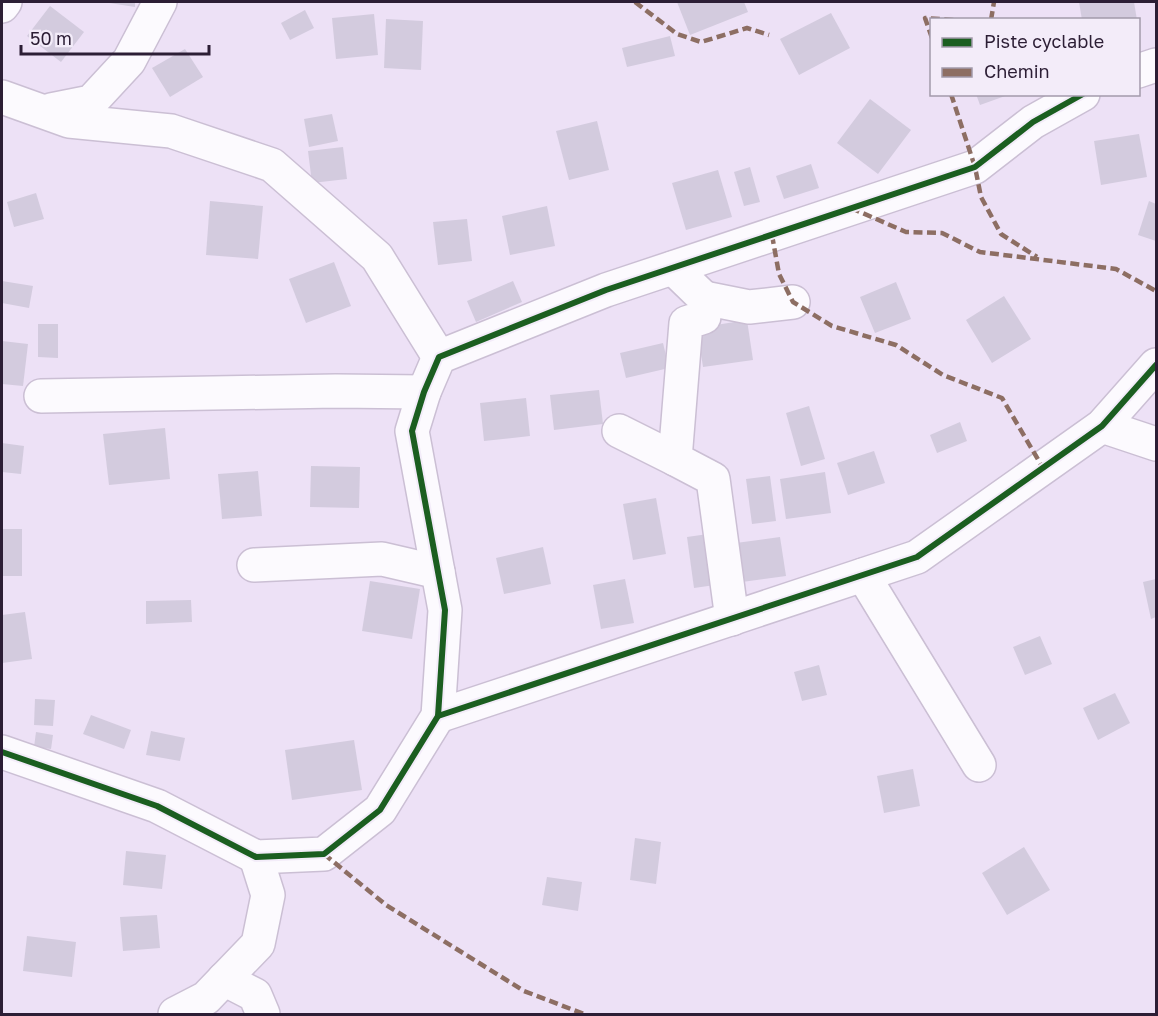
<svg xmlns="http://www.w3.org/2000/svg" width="1158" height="1016" font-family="'Golos Text',sans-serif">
<rect width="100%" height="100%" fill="#ede1f6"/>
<g fill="#d3cbde">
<path d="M 103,2 L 135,2 L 135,7 Z"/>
<path d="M 677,2 L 744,2 L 748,12 L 690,35 Z"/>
<path d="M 1079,2 L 1134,2 L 1137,20 L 1082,20 Z"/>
<path d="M 50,6 L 84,32 L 61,62 L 27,36 Z"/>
<path d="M 305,10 L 314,28 L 290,40 L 281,23 Z"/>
<path d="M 831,13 L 850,48 L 799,75 L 780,39 Z"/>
<path d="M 374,14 L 378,55 L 336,59 L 332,18 Z"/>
<path d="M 386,19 L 423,21 L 421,70 L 384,68 Z"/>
<path d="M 670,36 L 675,56 L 627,67 L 622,48 Z"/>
<path d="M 185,49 L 203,77 L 170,97 L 152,68 Z"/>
<path d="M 976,94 L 1008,94 L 1008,95 L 980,105 Z"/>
<path d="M 870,99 L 911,130 L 878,174 L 837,143 Z"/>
<path d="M 332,114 L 338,141 L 309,147 L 304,119 Z"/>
<path d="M 597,121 L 609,170 L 569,180 L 556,131 Z"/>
<path d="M 1139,134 L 1147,177 L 1101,185 L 1094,141 Z"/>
<path d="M 343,147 L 347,179 L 312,183 L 308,151 Z"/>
<path d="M 811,164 L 819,188 L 784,199 L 776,176 Z"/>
<path d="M 750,167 L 760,202 L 744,206 L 734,172 Z"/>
<path d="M 718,170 L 732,217 L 686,230 L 672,183 Z"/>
<path d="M 36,193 L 44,219 L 14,227 L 7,202 Z"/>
<path d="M 210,201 L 263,206 L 258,259 L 206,255 Z"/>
<path d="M 1149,201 L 1156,204 L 1156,241 L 1138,235 Z"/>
<path d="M 547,206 L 555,246 L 510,255 L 502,216 Z"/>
<path d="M 467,219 L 472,261 L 438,265 L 433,222 Z"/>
<path d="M 334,262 L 351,306 L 306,323 L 289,279 Z"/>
<path d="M 2,281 L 33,286 L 29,308 L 2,303 Z"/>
<path d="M 513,281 L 522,302 L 476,322 L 467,301 Z"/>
<path d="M 896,282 L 911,319 L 875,333 L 860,297 Z"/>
<path d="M 1004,296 L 1031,339 L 992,363 L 966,320 Z"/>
<path d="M 747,320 L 753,360 L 703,367 L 697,328 Z"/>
<path d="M 38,324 L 58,324 L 58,358 L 38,357 Z"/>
<path d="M 2,341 L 28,344 L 23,386 L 2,384 Z"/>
<path d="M 663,343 L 669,368 L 626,378 L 620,353 Z"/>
<path d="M 599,390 L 603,424 L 554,430 L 550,395 Z"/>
<path d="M 526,398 L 530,436 L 484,441 L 480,403 Z"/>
<path d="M 809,406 L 825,459 L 801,466 L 786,413 Z"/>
<path d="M 960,422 L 967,441 L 937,453 L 930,435 Z"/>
<path d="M 165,428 L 170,479 L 109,485 L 103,434 Z"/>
<path d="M 2,443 L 24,446 L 21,474 L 2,472 Z"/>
<path d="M 874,451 L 885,483 L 848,495 L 837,463 Z"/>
<path d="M 311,466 L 360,467 L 359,508 L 310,507 Z"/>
<path d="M 258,471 L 262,516 L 222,519 L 218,474 Z"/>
<path d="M 825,472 L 831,513 L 786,519 L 780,479 Z"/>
<path d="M 770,476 L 776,521 L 752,524 L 746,479 Z"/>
<path d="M 656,498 L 666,554 L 633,560 L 623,504 Z"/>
<rect x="2" y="529" width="20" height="47"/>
<path d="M 708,534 L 715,585 L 694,588 L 687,537 Z"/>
<path d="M 780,537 L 786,576 L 742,582 L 736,543 Z"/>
<path d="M 543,547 L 551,584 L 504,594 L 496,558 Z"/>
<path d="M 625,579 L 634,623 L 601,629 L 593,585 Z"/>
<path d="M 1156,579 L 1156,617 L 1151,619 L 1143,582 Z"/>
<path d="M 370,581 L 420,589 L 412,639 L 362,631 Z"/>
<path d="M 191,600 L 192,622 L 146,624 L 146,601 Z"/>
<path d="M 25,612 L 32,659 L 2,663 L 2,615 Z"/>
<path d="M 1040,636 L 1052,664 L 1025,675 L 1013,647 Z"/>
<path d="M 819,665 L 827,695 L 802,701 L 794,672 Z"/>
<path d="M 1115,693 L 1130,723 L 1098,740 L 1083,708 Z"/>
<path d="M 35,699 L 55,700 L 53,726 L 34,725 Z"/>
<path d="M 91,715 L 131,730 L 124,749 L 83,734 Z"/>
<path d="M 151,731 L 185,738 L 180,761 L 146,755 Z"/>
<path d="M 36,732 L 53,735 L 51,749 L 34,747 Z"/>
<path d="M 354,740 L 362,790 L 292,800 L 285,750 Z"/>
<path d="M 913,769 L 920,806 L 884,813 L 877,776 Z"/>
<path d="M 635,838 L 661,842 L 656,884 L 630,880 Z"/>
<path d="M 1024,847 L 1050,890 L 1007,915 L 982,873 Z"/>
<path d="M 126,851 L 166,855 L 162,889 L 123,885 Z"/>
<path d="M 547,877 L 582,882 L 578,911 L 542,905 Z"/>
<path d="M 157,915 L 160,948 L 123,951 L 120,917 Z"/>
<path d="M 27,936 L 76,942 L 72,977 L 23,971 Z"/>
</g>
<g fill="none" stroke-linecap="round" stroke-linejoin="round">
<g stroke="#cbbfd4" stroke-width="36">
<g id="minor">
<path d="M 2,6 L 5,2"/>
<path d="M 1138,71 L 1156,65"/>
<path d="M 2,97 L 69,121 L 171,131 L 272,165 L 377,257 L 439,357"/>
<path d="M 51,110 L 91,102 L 129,61 L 160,2"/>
<path d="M 673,268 L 704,298 L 704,317 L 686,323 L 675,459 L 713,479 L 732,619"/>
<path d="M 704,298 L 749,307 L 793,302"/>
<path d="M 41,396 L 336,391 L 424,392"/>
<path d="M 1102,426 L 1156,444"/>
<path d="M 619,431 L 675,459"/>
<path d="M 254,565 L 382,559 L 438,572"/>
<path d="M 863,575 L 979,765"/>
<path d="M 438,716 L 917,557 L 1102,426 L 1156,365"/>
<path d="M 2,752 L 157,806 L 256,857 L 324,854 L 380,810 L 438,716 L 445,610 L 412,431 L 424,392 L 439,357 L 606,290 L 975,167 L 1033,122 L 1083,94"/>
<path d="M 224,979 L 255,995 L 263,1014"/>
<path d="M 175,1014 L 206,998 L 258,944 L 268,895 L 256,857"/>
</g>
</g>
<use href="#minor" stroke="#fcfafe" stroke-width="33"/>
<g stroke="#8d6e63" stroke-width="4.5" stroke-dasharray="9 4.5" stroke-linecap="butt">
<path d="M 635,2 L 677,34 L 701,42 L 747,28 L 769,35"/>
<path d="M 991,20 L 994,2"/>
<path d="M 932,38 L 925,18 L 954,20"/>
<path d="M 951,94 L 975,167 L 981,197 L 1001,234 L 1037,257"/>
<path d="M 851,208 L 906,232 L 942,233 L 980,252 L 1116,269 L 1156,291"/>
<path d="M 772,235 L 779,274 L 793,302 L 832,326 L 896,345 L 943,375 L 1002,398 L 1043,468"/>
<path d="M 324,854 L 386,905 L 524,991 L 584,1014"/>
</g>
<g stroke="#f3ecf9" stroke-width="10">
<g id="cycleway">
<path d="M 438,716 L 917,557 L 1102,426 L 1156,365"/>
<path d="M 2,752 L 157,806 L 256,857 L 324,854 L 380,810 L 438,716 L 445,610 L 412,431 L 424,392 L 439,357 L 606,290 L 975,167 L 1033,122 L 1083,94"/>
</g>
</g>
<use href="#cycleway" stroke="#1b5e20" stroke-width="6"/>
</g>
<rect width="1158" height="1016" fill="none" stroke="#2c1e35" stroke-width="6"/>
<rect x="930" y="18" width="210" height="78" fill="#f3ecf9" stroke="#a39aab" stroke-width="1.5"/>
<rect x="942" y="38" width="30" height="9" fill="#1b5e20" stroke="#a39aab" stroke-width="1.5"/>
<text x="984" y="48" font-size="18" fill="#2c1e35">Piste cyclable</text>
<rect x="942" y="68" width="30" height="9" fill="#8d6e63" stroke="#a39aab" stroke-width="1.5"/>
<text x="984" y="78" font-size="18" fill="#2c1e35">Chemin</text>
<path d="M21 45v9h188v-9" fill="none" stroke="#2c1e35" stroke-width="3"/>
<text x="30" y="45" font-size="18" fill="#2c1e35" stroke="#f3ecf9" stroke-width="4.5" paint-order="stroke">50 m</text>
</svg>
